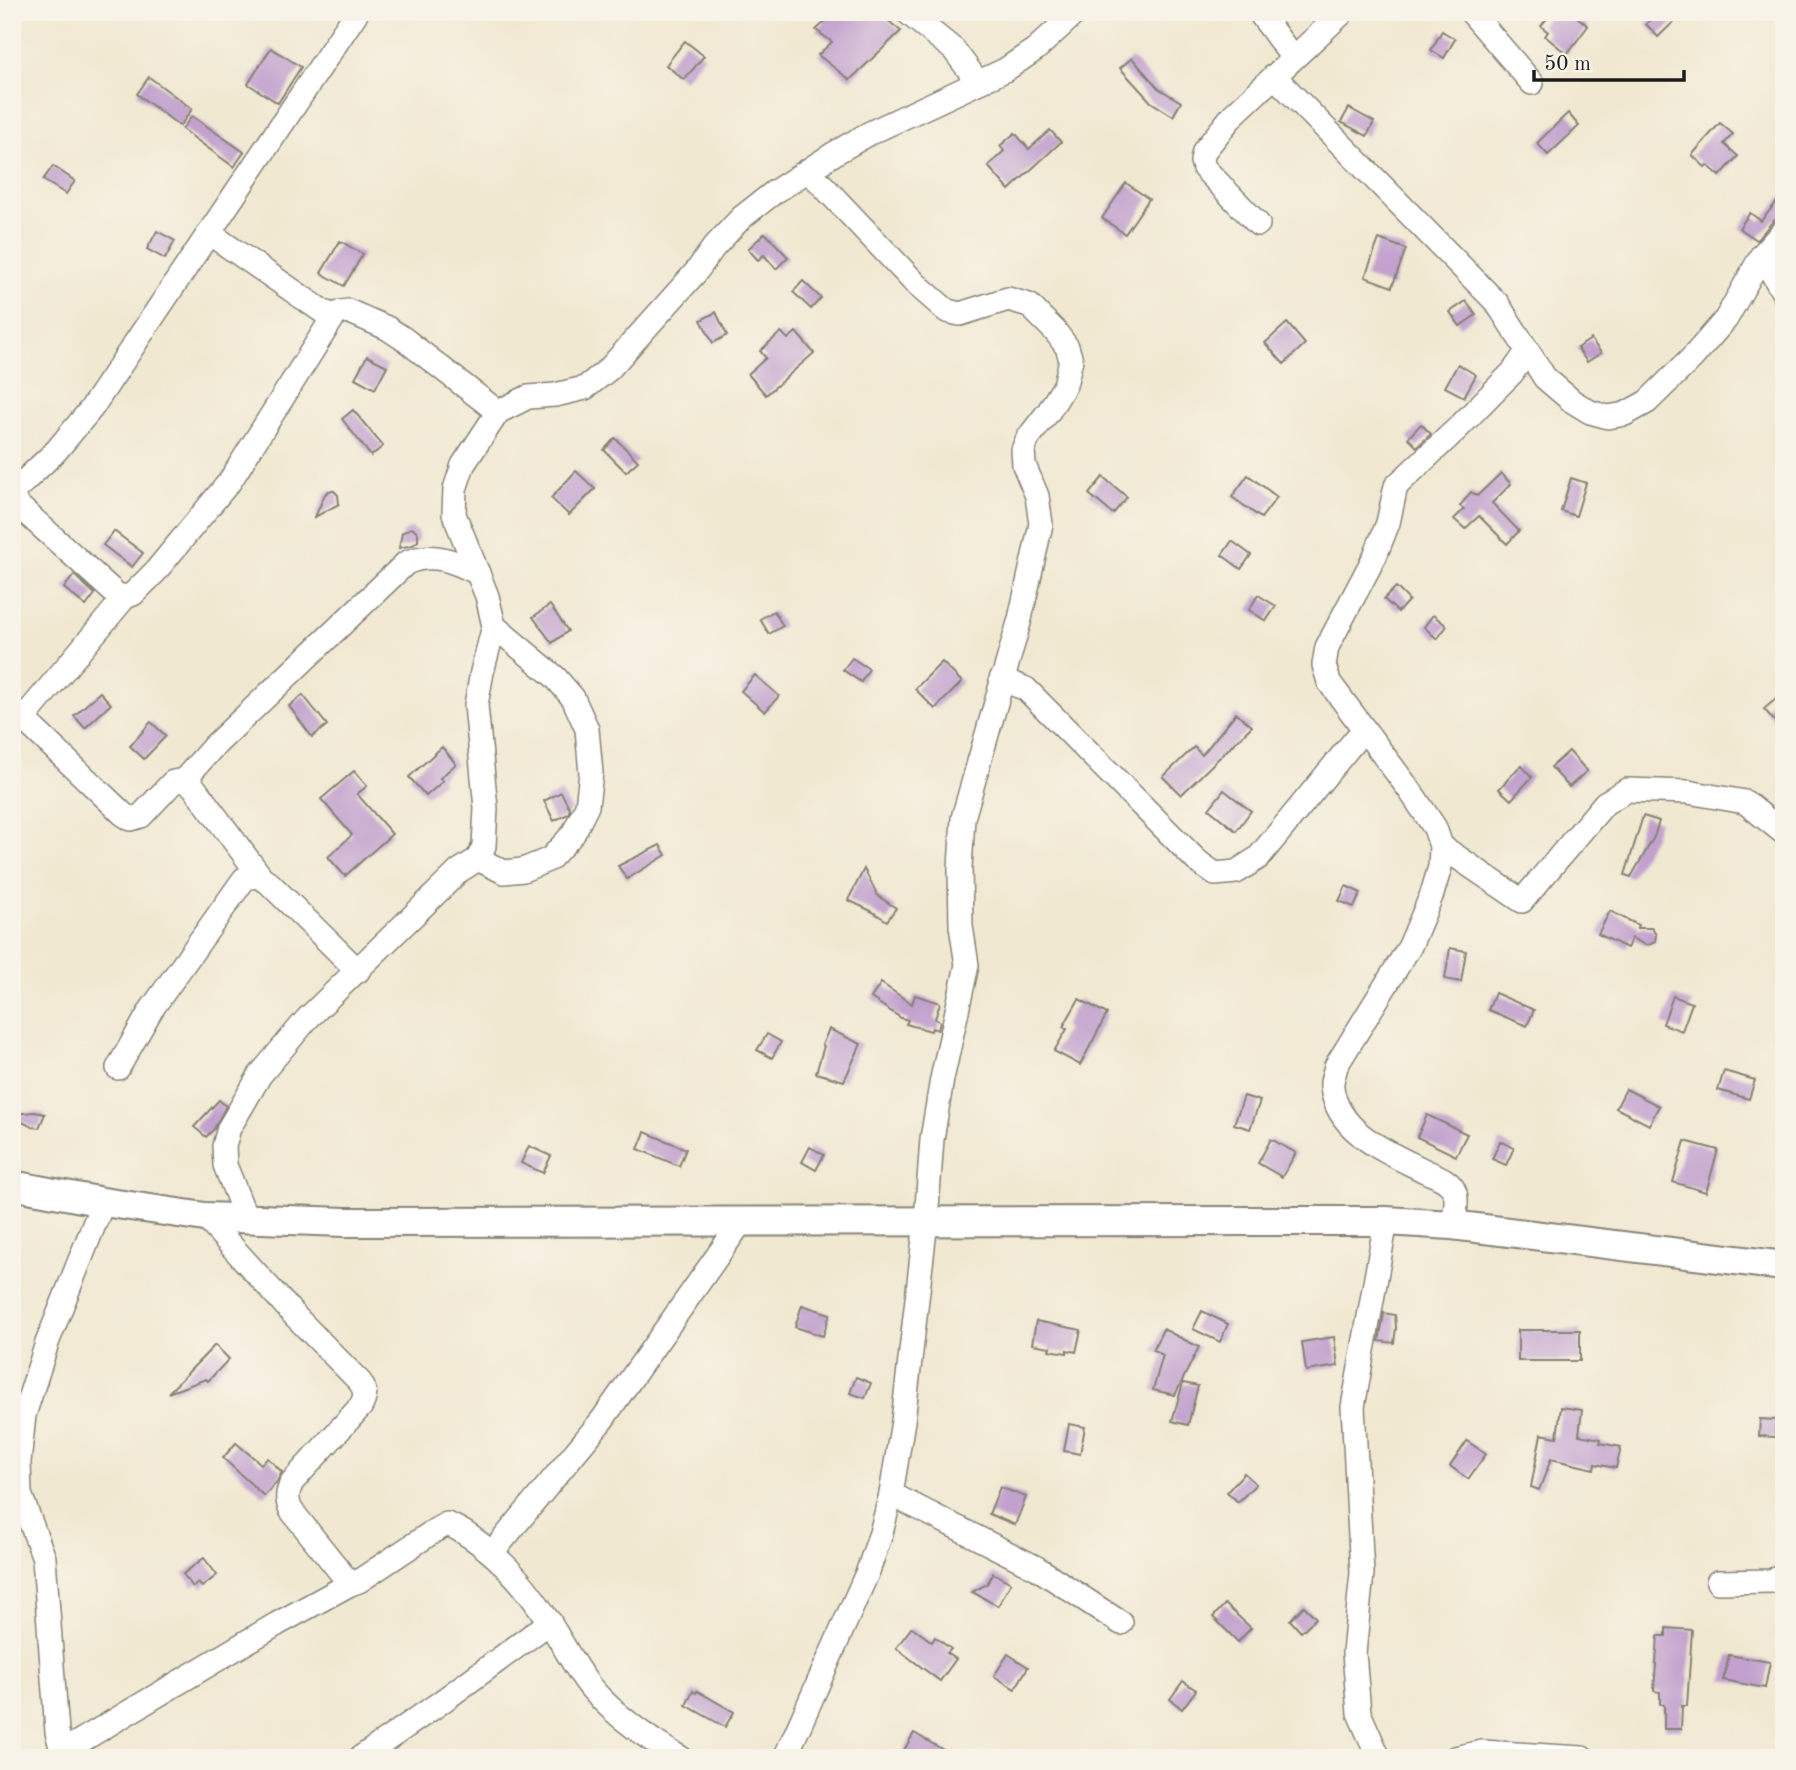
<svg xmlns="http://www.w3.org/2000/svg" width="1796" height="1770" font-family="'Old Standard TT',serif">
<rect width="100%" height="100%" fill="#f7f3e8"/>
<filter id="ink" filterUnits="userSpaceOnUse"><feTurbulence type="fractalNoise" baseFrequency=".0143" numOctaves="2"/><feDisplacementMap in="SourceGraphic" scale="14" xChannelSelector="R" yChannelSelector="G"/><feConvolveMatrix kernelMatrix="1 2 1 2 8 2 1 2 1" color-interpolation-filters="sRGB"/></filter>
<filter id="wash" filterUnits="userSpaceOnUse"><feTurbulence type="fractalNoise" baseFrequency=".00686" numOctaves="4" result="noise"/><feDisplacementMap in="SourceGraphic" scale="28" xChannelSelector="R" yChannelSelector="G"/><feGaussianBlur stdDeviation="1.57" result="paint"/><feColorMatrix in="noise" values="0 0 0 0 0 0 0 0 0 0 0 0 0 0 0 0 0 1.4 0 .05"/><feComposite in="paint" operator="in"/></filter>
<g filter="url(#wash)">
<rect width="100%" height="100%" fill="#f1e8d1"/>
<g id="blocks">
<g fill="#c2a1ce">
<path d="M 816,12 L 877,12 L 901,31 L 850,80 L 818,55 L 832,42 L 816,30 L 826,21 Z"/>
<path d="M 1552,12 L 1571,12 L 1588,26 L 1567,54 L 1545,36 L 1548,32 L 1541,26 Z"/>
<path d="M 1658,12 L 1684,12 L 1658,37 L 1646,24 Z"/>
<path d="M 1442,31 L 1455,39 L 1444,58 L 1431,50 Z"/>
<path d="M 685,41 L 704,56 L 684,80 L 666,65 Z"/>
<path d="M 271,48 L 301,67 L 278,103 L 248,84 Z"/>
<path d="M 1132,58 L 1158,88 L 1181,102 L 1173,116 L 1151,102 L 1120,68 Z"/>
<path d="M 149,77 L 192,109 L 180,126 L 137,94 Z"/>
<path d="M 1349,108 L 1374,122 L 1367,136 L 1341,122 Z"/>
<path d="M 1568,113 L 1579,126 L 1548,155 L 1537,143 Z"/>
<path d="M 192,116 L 244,152 L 234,167 L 182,129 Z"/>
<path d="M 1720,123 L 1733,134 L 1724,144 L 1738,156 L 1720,176 L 1707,165 L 1705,167 L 1692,155 Z"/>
<path d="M 1050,130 L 1061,142 L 1009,190 L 988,166 L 1004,151 L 1000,146 L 1015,133 L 1029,149 Z"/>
<path d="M 53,166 L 75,181 L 66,194 L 43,180 Z"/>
<path d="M 1126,183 L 1149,199 L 1125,234 L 1102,218 Z"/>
<path d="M 1781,197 L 1784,199 L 1784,215 L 1773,221 L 1757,240 L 1739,228 L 1750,213 L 1761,221 Z"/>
<path d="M 157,231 L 175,241 L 165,259 L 147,249 Z"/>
<path d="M 765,233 L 788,257 L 776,269 L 764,255 L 758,260 L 748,249 Z"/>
<path d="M 1379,239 L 1406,249 L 1392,287 L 1365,277 Z"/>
<path d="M 340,241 L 363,254 L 344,286 L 321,273 Z"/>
<path d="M 803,281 L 821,298 L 811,309 L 793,292 Z"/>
<path d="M 1466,301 L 1476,315 L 1460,326 L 1450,312 Z"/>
<path d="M 716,312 L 727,335 L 713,343 L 701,320 Z"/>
<path d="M 1287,323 L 1305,344 L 1284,364 L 1265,343 Z"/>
<path d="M 781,332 L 788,339 L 796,332 L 814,353 L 766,395 L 748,374 L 766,358 L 760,351 Z"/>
<path d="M 1591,339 L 1601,353 L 1587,362 L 1577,348 Z"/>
<path d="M 367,356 L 387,366 L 375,389 L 355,378 Z"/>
<path d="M 1458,364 L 1476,375 L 1464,397 L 1445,387 Z"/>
<path d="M 353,410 L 383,446 L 371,456 L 342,419 Z"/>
<path d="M 1421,424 L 1431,434 L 1417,447 L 1408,438 Z"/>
<path d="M 615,438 L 638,461 L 626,472 L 604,450 Z"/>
<path d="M 576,471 L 595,489 L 569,515 L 551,498 Z"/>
<path d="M 1501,473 L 1511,484 L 1492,503 L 1519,531 L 1507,544 L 1479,516 L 1465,529 L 1454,519 L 1464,509 L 1460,506 L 1471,492 L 1477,496 Z"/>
<path d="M 1248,475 L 1277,497 L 1261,518 L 1232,497 Z"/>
<path d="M 1103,477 L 1127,497 L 1113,514 L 1089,494 Z"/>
<path d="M 1571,478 L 1586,483 L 1576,516 L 1561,511 Z"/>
<path d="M 329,491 L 334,491 L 338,495 L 339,504 L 315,517 L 325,494 Z"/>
<path d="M 411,528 L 417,531 L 418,534 L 418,541 L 413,545 L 399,548 L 402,533 Z"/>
<path d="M 114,531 L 143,553 L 132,567 L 103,545 Z"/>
<path d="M 1232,541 L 1251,555 L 1241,569 L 1222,555 Z"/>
<path d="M 74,575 L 95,594 L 86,606 L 64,588 Z"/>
<path d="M 1396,587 L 1409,600 L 1398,612 L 1384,599 Z"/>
<path d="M 1258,595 L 1276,606 L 1266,621 L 1249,610 Z"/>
<path d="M 550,605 L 568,631 L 552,643 L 533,617 Z"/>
<path d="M 774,611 L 783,626 L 769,634 L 760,619 Z"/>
<path d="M 1433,615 L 1447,626 L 1437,639 L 1424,627 Z"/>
<path d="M 852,658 L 869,669 L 861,682 L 843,670 Z"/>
<path d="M 942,662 L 962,682 L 935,709 L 915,689 Z"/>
<path d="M 755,675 L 779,696 L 765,712 L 741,691 Z"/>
<path d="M 100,692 L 111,704 L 85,728 L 74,716 Z"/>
<path d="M 1784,692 L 1784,732 L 1764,709 Z"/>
<path d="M 303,695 L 327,725 L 312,737 L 289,706 Z"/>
<path d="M 1236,713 L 1252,726 L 1181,795 L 1163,777 L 1194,747 L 1202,755 Z"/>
<path d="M 151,722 L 166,736 L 144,759 L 130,746 Z"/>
<path d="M 442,747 L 456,764 L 440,778 L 443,781 L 426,796 L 409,777 Z"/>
<path d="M 1569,751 L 1587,771 L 1569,787 L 1551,767 Z"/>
<path d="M 1521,765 L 1532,777 L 1511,800 L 1499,789 Z"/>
<path d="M 354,771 L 367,786 L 357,794 L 392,834 L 345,876 L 328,857 L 352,835 L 321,799 Z"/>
<path d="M 1224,790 L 1251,811 L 1236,831 L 1209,809 Z"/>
<path d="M 561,792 L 570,809 L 568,814 L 554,821 L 544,801 Z"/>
<path d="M 1643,816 L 1659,821 L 1654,837 L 1631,877 L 1625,875 Z"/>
<path d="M 660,845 L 666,855 L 627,879 L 618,866 Z"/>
<path d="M 864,869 L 878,896 L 896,908 L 887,921 L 871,911 L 848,900 Z"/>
<path d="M 1346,886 L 1361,893 L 1354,907 L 1339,901 Z"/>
<path d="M 1610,911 L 1638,925 L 1637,928 L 1652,928 L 1656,935 L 1655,941 L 1651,944 L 1645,945 L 1632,938 L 1627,948 L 1598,934 Z"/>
<path d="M 1450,948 L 1466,951 L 1461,982 L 1445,979 Z"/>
<path d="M 881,983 L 912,1004 L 915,995 L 940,1003 L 935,1019 L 940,1022 L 938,1030 L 932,1028 L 931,1031 L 906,1024 L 908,1020 L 901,1018 L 871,998 Z"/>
<path d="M 1495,993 L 1534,1010 L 1527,1026 L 1488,1010 Z"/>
<path d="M 1673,996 L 1692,1003 L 1682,1031 L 1663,1024 Z"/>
<path d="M 1079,999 L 1107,1014 L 1080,1065 L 1054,1051 L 1067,1029 L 1063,1027 Z"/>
<path d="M 829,1029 L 861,1044 L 844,1081 L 816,1073 L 824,1046 L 822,1045 Z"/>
<path d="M 767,1034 L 781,1042 L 772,1058 L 757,1050 Z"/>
<path d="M 1724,1071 L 1755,1080 L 1749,1099 L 1718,1090 Z"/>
<path d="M 1626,1089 L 1659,1106 L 1649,1125 L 1616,1108 Z"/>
<path d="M 1244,1096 L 1260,1101 L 1250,1129 L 1234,1124 Z"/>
<path d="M 219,1100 L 226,1106 L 214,1129 L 206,1137 L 194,1127 Z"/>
<path d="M 35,1112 L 45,1114 L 39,1128 L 32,1127 L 12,1117 L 12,1114 Z"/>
<path d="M 1427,1115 L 1467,1134 L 1456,1156 L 1417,1137 Z"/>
<path d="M 645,1132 L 686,1149 L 679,1166 L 638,1149 Z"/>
<path d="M 1271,1139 L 1296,1153 L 1282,1177 L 1258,1163 Z"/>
<path d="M 1500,1141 L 1514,1148 L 1506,1165 L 1492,1159 Z"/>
<path d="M 1685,1141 L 1718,1150 L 1706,1192 L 1673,1182 Z"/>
<path d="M 529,1146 L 551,1156 L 543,1173 L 521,1163 Z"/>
<path d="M 810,1147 L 824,1155 L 816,1170 L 802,1162 Z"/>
<path d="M 802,1305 L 830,1314 L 823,1336 L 795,1327 Z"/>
<path d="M 1202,1311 L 1228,1324 L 1220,1342 L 1193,1329 Z"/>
<path d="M 1384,1313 L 1395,1315 L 1396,1328 L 1394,1343 L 1379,1341 Z"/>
<path d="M 1036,1321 L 1081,1330 L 1076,1352 L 1067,1350 L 1067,1353 L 1049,1350 L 1050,1347 L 1032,1344 Z"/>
<path d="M 1163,1329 L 1199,1347 L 1175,1395 L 1153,1390 L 1163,1355 L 1153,1350 Z"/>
<rect x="1518" y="1330" width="62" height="31"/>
<path d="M 1334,1337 L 1338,1366 L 1306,1371 L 1302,1342 Z"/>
<path d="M 215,1345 L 229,1359 L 208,1381 L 206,1379 L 168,1393 Z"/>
<path d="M 856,1377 L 871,1383 L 865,1398 L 850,1393 Z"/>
<path d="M 1183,1383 L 1198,1386 L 1188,1425 L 1172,1421 Z"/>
<path d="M 1561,1407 L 1582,1410 L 1579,1435 L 1601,1439 L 1600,1443 L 1621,1447 L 1616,1468 L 1595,1464 L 1594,1469 L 1551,1459 L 1539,1490 L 1531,1487 L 1541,1434 L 1557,1437 Z"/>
<path d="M 1760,1419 L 1776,1420 L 1775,1437 L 1759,1436 Z"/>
<path d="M 1069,1424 L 1085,1427 L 1080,1454 L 1064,1451 Z"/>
<path d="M 1467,1441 L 1486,1454 L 1468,1479 L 1450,1466 Z"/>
<path d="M 236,1443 L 261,1464 L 268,1458 L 282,1472 L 277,1482 L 264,1496 L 223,1458 Z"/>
<path d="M 1244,1473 L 1256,1484 L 1238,1502 L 1227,1492 Z"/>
<path d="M 1000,1487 L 1026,1497 L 1015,1525 L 989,1514 Z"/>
<path d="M 204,1558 L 217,1575 L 202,1587 L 198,1583 L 193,1587 L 183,1574 Z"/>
<path d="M 993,1573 L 1011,1583 L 998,1606 L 972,1592 L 987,1584 Z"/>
<path d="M 1225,1604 L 1251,1628 L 1238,1642 L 1213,1617 Z"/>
<path d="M 1304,1606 L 1316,1618 L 1301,1632 L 1290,1620 Z"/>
<path d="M 912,1627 L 932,1642 L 935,1637 L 951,1649 L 947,1653 L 956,1659 L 940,1681 L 896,1648 Z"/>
<path d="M 1666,1628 L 1692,1630 L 1687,1706 L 1682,1706 L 1681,1729 L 1664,1729 L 1664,1705 L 1660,1704 L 1660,1692 L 1654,1691 L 1658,1636 L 1666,1636 Z"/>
<path d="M 1008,1654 L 1028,1667 L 1015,1689 L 994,1676 Z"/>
<path d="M 1729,1655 L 1770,1662 L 1765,1688 L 1723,1680 Z"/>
<path d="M 1183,1681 L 1196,1690 L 1182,1709 L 1170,1699 Z"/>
<path d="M 693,1691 L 696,1693 L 697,1691 L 734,1712 L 725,1727 L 686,1705 Z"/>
<path d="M 914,1733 L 957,1758 L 916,1758 L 904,1750 Z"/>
</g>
</g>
</g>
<g filter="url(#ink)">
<use href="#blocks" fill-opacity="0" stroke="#868276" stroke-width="2"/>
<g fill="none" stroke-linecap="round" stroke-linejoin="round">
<g stroke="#868276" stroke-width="26">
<g id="minor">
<path d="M 907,12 L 954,50 L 978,82"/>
<path d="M 1259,12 L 1293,58"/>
<path d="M 1471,12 L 1532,83"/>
<path d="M 1274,76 L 1497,303 L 1545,378 L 1572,401 L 1590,412 L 1608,417 L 1625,414 L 1647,402 L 1692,358 L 1726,319 L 1762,255 L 1784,230"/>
<path d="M 1258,224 L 1204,168 L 1202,161 L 1204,151 L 1233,115 L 1343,12"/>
<path d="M 209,233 L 322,311 L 334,316"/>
<path d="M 1762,255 L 1784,294"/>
<path d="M 12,493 L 56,451 L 91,409 L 357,12"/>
<path d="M 12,500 L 117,595 L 125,597"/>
<path d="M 1001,679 L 1026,689 L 1197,861 L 1215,874 L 1236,872 L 1258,858 L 1364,729"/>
<path d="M 14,710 L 123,814 L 131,819 L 141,816 L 173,782 L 184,780 L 193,786 L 261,877"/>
<path d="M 12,728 L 23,719 L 125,597 L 133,594 L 155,572 L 230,481 L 334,316 L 341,312 L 348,311 L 387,328 L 404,339 L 498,412"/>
<path d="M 184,780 L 213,747 L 406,563 C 432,551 454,561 478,573"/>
<path d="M 1441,846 L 1522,901 L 1605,803 L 1627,790 L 1688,792 L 1745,802 L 1784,833"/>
<path d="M 478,859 L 504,872 L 523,870 L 550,859 L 573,834 L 587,806 L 591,773 L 587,729 L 573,698 L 555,677 L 494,626"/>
<path d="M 118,1068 L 151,1010 L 244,879 C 254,875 259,876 268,882 L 358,971"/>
<path d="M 205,1217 L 296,1317 L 360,1382 C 366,1391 366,1396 361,1406 L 292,1482 C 287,1493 286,1499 291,1510 L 350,1584"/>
<path d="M 246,1218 L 225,1165 L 224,1146 L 229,1128 L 260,1075 L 307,1019 L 459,871 L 478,859 L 484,846 L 486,808 L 476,705 L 482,672 L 494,626 L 487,596 L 454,514 L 455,489 L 463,465 L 498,412 L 528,397 L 555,395 L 585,388 L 609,369 L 696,272 L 714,247 L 741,218 L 773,193 L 835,153 L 870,133 L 1005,70 L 1036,49 L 1076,12"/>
<path d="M 1452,1225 C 1454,1216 1458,1202 1455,1193 C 1451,1180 1436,1176 1425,1171 C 1389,1153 1337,1133 1332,1087 C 1331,1080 1335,1073 1336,1066 L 1410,946 L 1432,894 L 1440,867 L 1441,846 L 1435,828 L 1411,792 L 1329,682 L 1324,665 L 1327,647 L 1375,556 L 1388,523 L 1396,486 L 1459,427 L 1496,389 L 1512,373 L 1527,352"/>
<path d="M 891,1494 L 1037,1568 L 1121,1623"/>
<path d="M 492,1553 L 602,1420 L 742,1221"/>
<path d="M 1718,1582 L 1772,1581 L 1784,1573"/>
<path d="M 62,1752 L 277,1624 L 350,1584 L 359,1581 L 434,1531 L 447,1524 C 461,1529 471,1537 483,1546 C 510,1567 531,1593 549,1622 C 564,1645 575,1669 592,1689 C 613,1714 652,1742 681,1758"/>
<path d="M 64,1758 L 57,1732 L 44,1558 L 20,1494 L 19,1462 L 24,1415 L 47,1343 L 103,1202"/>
<path d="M 360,1758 L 437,1705 L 550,1622"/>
<path d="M 785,1758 L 868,1571 L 881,1533 L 891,1494 L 903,1421 L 926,1221 L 932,1139 L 942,1079 L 967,965 L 961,926 L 960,868 L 963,818 L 1020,619 L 1041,524 L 1037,496 L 1024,465 L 1023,450 L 1028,438 L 1049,411 L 1065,385 L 1071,360 L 1067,347 L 1055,331 L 1029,305 L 1008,299 L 960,314 L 947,311 L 916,284 L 809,171"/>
<path d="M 1379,1758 L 1359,1713 L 1354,1653 L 1362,1573 L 1353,1407 L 1386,1221"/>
<path d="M 1455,1758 L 1482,1752 L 1582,1758"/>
</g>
</g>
<g stroke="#868276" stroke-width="32">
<path id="tertiary" d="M 12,1185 L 103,1202 L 205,1217 L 345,1222 L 1386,1221 L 1452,1225 L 1784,1266"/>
</g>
<use href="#minor" stroke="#fff" stroke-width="23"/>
<use href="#tertiary" stroke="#fff" stroke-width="28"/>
</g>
</g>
<rect width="1796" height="1770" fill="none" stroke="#f7f3e8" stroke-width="42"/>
<path d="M1534 70v10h150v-10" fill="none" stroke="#1c1c1c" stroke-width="3.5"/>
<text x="1544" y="70" font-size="21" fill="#1c1c1c" stroke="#f7f3e8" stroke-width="5" paint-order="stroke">50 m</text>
</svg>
